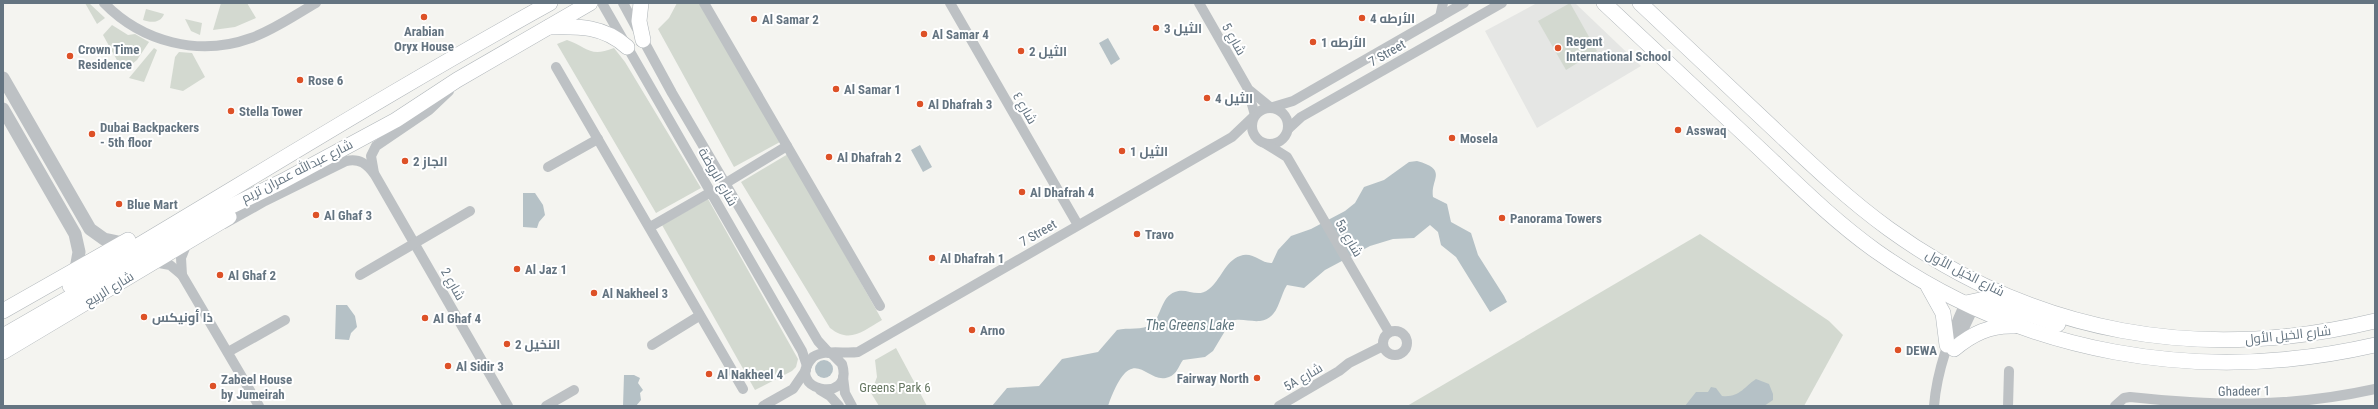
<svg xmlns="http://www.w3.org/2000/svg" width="2378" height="409" font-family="'Roboto Condensed',Cairo,sans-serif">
<rect width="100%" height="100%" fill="#f4f4f0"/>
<path fill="#e5e6e4" d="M 1537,3 L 1575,3 L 1641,66 L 1537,128 L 1485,31 Z"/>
<g fill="#d3d9d0">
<path d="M 85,3 L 89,3 L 105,18 L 97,24 Z"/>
<path d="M 221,3 L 247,3 L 256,18 L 235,27 L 213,30 Z"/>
<path d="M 677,3 L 701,3 L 780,142 L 734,167 L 658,29 L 669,18 Z"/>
<path d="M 1570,3 L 1597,51 L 1566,70 L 1538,21 Z"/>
<path d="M 146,9 L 164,14 C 161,23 151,23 143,20 Z"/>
<path d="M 185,19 L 202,23 L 200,35 L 191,31 Z"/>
<path d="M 112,25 L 128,35 L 135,34 L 149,42 L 137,60 L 123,71 L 103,35 Z"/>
<path d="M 567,40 C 588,47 589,58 614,48 L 625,62 L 701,188 L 656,213 L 557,44 Z"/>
<path d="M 154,48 L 157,50 L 144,82 L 129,78 Z"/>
<path d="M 179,52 L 192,53 L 205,77 L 183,91 L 170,88 L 175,57 Z"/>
<path d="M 788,154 L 882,320 C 863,331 850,344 830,328 L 741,182 Z"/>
<path d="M 708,199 L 798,359 L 796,367 L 792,371 L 755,390 L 662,225 Z"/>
<path d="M 1700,234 L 1829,321 L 1843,335 L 1804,406 L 1407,406 Z"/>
<path d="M 896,348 L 927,406 L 879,406 L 871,393 L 877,377 L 875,360 Z"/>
</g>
<g fill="#b5c1c6">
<path d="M 1108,38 L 1120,59 L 1111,65 L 1099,43 Z"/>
<path d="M 920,145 L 932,167 L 923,172 L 911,150 Z"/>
<path d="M 1417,161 C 1449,170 1430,179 1433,197 L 1447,204 L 1451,222 L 1471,233 L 1478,255 L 1504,296 L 1507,302 L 1490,312 L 1456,257 L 1441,245 L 1438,232 L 1430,225 L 1414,238 L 1393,239 L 1370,246 L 1325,270 L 1304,288 L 1287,285 C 1279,297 1279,319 1260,321 C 1250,322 1241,318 1231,321 L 1213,351 L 1205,357 L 1183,360 C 1178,367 1177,374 1169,377 C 1146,387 1133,336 1108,406 L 992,406 L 1007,388 L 1039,386 L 1062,359 L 1098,352 L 1117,330 C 1128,327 1142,331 1152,324 C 1162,315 1161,297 1175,292 C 1187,287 1197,299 1209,289 C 1221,280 1225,261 1240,256 C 1253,251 1261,264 1272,263 L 1278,250 L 1291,236 L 1311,229 L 1345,211 L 1355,203 L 1364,187 L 1384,180 L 1409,162 Z"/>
<path d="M 523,193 L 535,193 L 543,205 L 545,215 L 539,222 L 537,228 L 523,227 Z"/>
<path d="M 336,305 L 347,305 L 355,316 L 357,327 L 351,333 L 349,340 L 335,339 Z"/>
<circle cx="824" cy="369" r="9"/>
<path d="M 624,375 L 634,375 L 640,378 L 638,383 L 643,390 L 640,393 L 641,400 L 636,406 L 623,406 Z"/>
<path d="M 1756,379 L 1769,384 L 1773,394 L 1773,400 L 1764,406 L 1685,406 L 1696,392 L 1708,392 L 1711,387 L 1716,388 L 1722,396 C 1739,398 1744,387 1756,379 Z"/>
</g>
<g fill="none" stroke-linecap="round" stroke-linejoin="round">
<g stroke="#afb5b9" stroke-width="16">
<g id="secondary">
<path d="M 641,3 L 639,21 L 643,40"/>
<path d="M 1604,3 C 1657,52 1709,101 1761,150 C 1798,185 1834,221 1876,251 C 2023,355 2200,385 2375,345"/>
<path d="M 1640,3 C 1686,46 1731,89 1777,132 C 1813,166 1849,200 1889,229 C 2036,335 2201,363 2375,321"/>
<path d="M 549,27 C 579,26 604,26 627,47"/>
<path d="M 70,286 C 230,192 387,93 550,3"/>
<path d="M 1928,286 L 1943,313 L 1947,345"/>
<path d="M 1966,303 L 1980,300 L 1991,302 L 2058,324"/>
<path d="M 3,311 L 128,240"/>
<path d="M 3,336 L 211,216 L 283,181 L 396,120 L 457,80 L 590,3"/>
<path d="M 1954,349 C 1972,334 1990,325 2014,326"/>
<path d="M 3,352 L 229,217"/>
</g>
</g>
<g stroke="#bdc1c4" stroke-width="10">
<path d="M 104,3 C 142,42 199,57 251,38 C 274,30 295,15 316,3"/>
<path d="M 602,3 L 802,351 L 807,366"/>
<path d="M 623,3 L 672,93 L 818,341 L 829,353"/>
<path d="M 704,3 L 880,306"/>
<path d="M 950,3 L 1078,225"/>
<path d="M 1199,3 L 1247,87 L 1255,115"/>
<path d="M 1440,17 L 1443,3"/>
<path d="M 556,67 L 743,389"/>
<path d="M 1248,89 L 1270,107"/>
<path d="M 1273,107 L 1293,101 L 1464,3"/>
<circle cx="1270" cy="126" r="18"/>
<path d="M 1288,129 L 1301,117 L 1502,3"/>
<path d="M 1266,144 L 1287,157 L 1389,332"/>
<path d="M 548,167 L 598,139"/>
<path d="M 374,173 L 371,156 L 376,146 L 429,110 L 449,91"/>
<path d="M 726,183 L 787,146"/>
<path d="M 224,224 L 265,201 L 346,161 C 360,158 367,164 375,175 L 508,406"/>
<path d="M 650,227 L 711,192"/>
<path d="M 154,262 L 170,265 L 182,275 L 259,406"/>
<path d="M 182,275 L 181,258 L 187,243"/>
<path d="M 360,275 L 470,211"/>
<circle cx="1395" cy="343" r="12"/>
<path d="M 652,345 L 699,316"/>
<path d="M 1956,345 L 1974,307"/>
<path d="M 228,352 L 285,320"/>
<path d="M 832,354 L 842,364 C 855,406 782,390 813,357 C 825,349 844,354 858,352 L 1232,137 L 1253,117"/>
<path d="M 843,377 L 845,393 L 852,406"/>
<path d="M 820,390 L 830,396 L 839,406"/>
<path d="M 546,406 L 574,390"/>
<path d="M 763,406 L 793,389 L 806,370"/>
<path d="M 1279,406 L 1339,371 L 1349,363 L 1383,346"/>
<path d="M 1934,406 C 1937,369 1950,336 1965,303"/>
<path d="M 2008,406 L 2009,371"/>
<path d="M 2115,406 L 2124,398 L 2130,397 C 2217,406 2289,408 2375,389"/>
</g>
<g stroke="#bdc1c4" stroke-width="13">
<path d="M 3,78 L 90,229 L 104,239 L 123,243"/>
<path d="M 3,109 L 75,234 L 79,252 L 76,269"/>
</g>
<use href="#secondary" stroke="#fff" stroke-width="15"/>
</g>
<g fill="#dd5127" stroke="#fff" stroke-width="1.5">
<circle cx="424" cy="17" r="4"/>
<circle cx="1362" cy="18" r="4"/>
<circle cx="754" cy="19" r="4"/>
<circle cx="1156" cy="28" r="4"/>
<circle cx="924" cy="34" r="4"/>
<circle cx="1313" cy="42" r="4"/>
<circle cx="1558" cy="48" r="4"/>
<circle cx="1021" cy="51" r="4"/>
<circle cx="70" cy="56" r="4"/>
<circle cx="300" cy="80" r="4"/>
<circle cx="836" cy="89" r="4"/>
<circle cx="1207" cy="98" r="4"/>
<circle cx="920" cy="104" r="4"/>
<circle cx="231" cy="111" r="4"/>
<circle cx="1678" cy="130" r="4"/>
<circle cx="92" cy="134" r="4"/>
<circle cx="1452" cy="138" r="4"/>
<circle cx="1122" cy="151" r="4"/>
<circle cx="829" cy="157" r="4"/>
<circle cx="405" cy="161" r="4"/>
<circle cx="1022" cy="192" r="4"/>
<circle cx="119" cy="204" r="4"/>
<circle cx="316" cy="215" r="4"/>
<circle cx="1502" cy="218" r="4"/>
<circle cx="1137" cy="234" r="4"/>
<circle cx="932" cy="258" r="4"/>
<circle cx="517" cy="269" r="4"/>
<circle cx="220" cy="275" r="4"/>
<circle cx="594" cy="293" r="4"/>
<circle cx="144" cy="317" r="4"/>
<circle cx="425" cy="318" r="4"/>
<circle cx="972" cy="330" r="4"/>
<circle cx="507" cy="344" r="4"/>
<circle cx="1898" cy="350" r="4"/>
<circle cx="448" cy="366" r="4"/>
<circle cx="709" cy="374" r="4"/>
<circle cx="1257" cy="378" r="4"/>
<circle cx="213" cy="386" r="4"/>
</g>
<g text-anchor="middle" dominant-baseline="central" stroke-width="4" stroke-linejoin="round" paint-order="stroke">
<g font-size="13" font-weight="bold" fill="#647481" stroke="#fff" text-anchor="start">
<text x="1370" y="18">الأرطه 4</text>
<text x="762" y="19">Al Samar 2</text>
<text x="1164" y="28">الثيل 3</text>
<text x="424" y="31" text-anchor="middle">Arabian<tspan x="424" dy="15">Oryx House</tspan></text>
<text x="932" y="34">Al Samar 4</text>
<text x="1566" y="41">Regent<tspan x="1566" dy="15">International School</tspan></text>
<text x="1321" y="42">الأرطه 1</text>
<text x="78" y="49">Crown Time<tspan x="78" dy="15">Residence</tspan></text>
<text x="1029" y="51">الثيل 2</text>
<text x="308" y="80">Rose 6</text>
<text x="844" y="89">Al Samar 1</text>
<text x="1215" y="98">الثيل 4</text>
<text x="928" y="104">Al Dhafrah 3</text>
<text x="239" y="111">Stella Tower</text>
<text x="100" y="127">Dubai Backpackers<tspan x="100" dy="15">- 5th floor</tspan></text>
<text x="1686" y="130">Asswaq</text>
<text x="1460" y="138">Mosela</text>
<text x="1130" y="151">الثيل 1</text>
<text x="837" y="157">Al Dhafrah 2</text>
<text x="413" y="161">الجاز 2</text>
<text x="1030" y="192">Al Dhafrah 4</text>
<text x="127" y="204">Blue Mart</text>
<text x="324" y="215">Al Ghaf 3</text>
<text x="1510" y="218">Panorama Towers</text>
<text x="1145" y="234">Travo</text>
<text x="940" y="258">Al Dhafrah 1</text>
<text x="525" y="269">Al Jaz 1</text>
<text x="228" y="275">Al Ghaf 2</text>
<text x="602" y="293">Al Nakheel 3</text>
<text x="152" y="317">ذا أونيكس</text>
<text x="433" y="318">Al Ghaf 4</text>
<text x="980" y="330">Arno</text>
<text x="515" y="344">النخيل 2</text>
<text x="1906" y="350">DEWA</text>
<text x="456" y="366">Al Sidir 3</text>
<text x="717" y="374">Al Nakheel 4</text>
<text x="1249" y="378" text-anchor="end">Fairway North</text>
<text x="221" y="379">Zabeel House<tspan x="221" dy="15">by Jumeirah</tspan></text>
</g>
<g font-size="13" fill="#647481" stroke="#fff">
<text transform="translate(1234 39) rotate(60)">شارع 5</text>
<text transform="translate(1387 53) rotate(-30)">7 Street</text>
<text transform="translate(1025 108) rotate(60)">شارع ٤</text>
<text transform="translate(297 171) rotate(-27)">شارع عبدالله عمران تريم</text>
<text transform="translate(718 177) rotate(60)">شارع الروضة</text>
<text transform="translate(1038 233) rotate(-30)">7 Street</text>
<text transform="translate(1349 238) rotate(60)">5a شارع</text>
<text transform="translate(1965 273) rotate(27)">شارع الخيل الأول</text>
<text transform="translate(453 284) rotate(60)">شارع 2</text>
<text transform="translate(109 289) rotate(-31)">شارع الربيع</text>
<text transform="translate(2288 335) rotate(-6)">شارع الخيل الأول</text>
<text transform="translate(1303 377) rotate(-30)">5A شارع</text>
<text transform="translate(2244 391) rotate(-1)">Ghadeer 1</text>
</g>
<g font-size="13" fill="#677863" stroke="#fff">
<text x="895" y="387">Greens Park 6</text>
</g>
<g font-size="14" font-style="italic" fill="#5f767e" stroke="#fff">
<text x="1190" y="325">The Greens Lake</text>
</g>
</g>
<rect width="2378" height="409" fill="none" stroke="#647481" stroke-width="8"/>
</svg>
